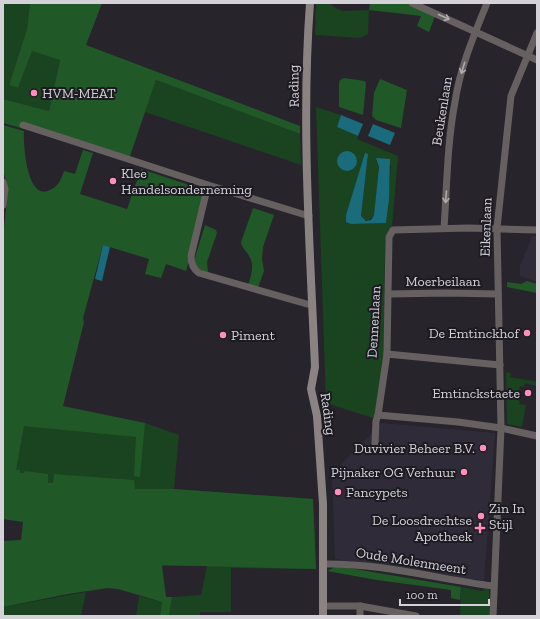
<svg xmlns="http://www.w3.org/2000/svg" width="540" height="619" font-family="'Zilla Slab',serif">
<rect width="100%" height="100%" fill="#27242c"/>
<g fill="#302b39">
<path d="M 532,236 L 537,236 L 537,282 L 520,276 L 520,266 Z"/>
<path d="M 382,423 L 495,433 L 484,580 L 459,578 L 335,559 L 332,474 Z"/>
</g>
<g fill="#1a431f" fill-rule="evenodd">
<path d="M 3,3 L 30,3 L 27,29 L 9,85 L 18,88 L 32,50 L 60,60 L 49,111 L 3,99 Z"/>
<path d="M 316,3 L 329,3 L 337,9 L 343,11 L 369,10 L 368,34 L 360,38 L 315,35 Z"/>
<path d="M 156,80 L 300,134 L 301,165 L 145,112 Z"/>
<path d="M 316,107 L 341,115 L 337,127 L 358,136 L 357,139 L 398,156 L 392,227 L 386,234 L 385,239 L 384,355 L 376,419 L 326,403 ZM 355,155 L 357,162 L 350,170 L 340,168 ZM 368,155 L 361,216 L 362,219 L 368,221 L 374,215 L 375,209 L 379,167 L 376,160 L 391,166 L 386,223 L 351,224 L 346,215 L 364,158 Z"/>
<path d="M 506,372 L 511,373 L 510,377 L 537,382 L 537,386 L 525,383 L 523,387 L 520,386 L 517,400 L 520,401 L 519,404 L 526,405 L 522,427 L 507,424 Z"/>
<path d="M 18,399 L 145,423 L 179,435 L 174,489 L 313,499 L 316,569 L 231,568 L 231,612 L 200,612 L 200,616 L 169,616 L 172,597 L 201,595 L 207,566 L 115,566 L 15,485 Z"/>
<path d="M 461,587 L 482,591 L 486,588 L 489,590 L 490,616 L 460,616 Z"/>
<path d="M 86,592 L 81,616 L 3,616 L 3,607 Z"/>
<path d="M 139,596 L 162,602 L 160,616 L 136,616 Z"/>
</g>
<g fill="#215828">
<path d="M 30,3 L 102,3 L 86,45 L 300,126 L 300,134 L 156,80 L 129,159 L 3,123 L 3,99 L 49,111 L 60,60 L 32,51 L 18,88 L 9,85 L 27,29 Z"/>
<path d="M 370,3 L 407,3 L 435,16 L 429,32 L 417,26 L 421,16 L 369,10 Z"/>
<path d="M 344,78 L 365,81 L 366,84 L 363,115 L 339,107 L 339,83 L 340,80 Z"/>
<path d="M 380,79 L 407,90 L 401,128 L 376,120 L 372,116 L 374,93 Z"/>
<path d="M 3,125 L 24,131 C 23,145 27,202 50,190 C 59,186 61,179 64,171 L 75,174 L 83,150 L 93,153 L 80,194 L 127,209 L 141,169 L 210,192 L 186,271 L 166,264 L 161,278 L 145,274 L 149,259 L 103,245 L 83,318 L 84,322 L 63,406 L 145,423 L 140,477 L 134,476 L 136,437 L 24,426 L 16,470 L 20,470 L 20,473 L 24,473 L 25,471 L 48,474 L 48,483 L 53,483 L 54,474 L 134,480 L 135,489 L 174,489 L 313,499 L 316,569 L 162,565 L 166,597 L 172,597 L 169,616 L 160,616 L 162,602 L 118,589 L 108,588 L 68,594 L 3,607 L 3,541 L 21,540 L 23,522 L 3,519 L 3,237 L 8,189 L 3,170 Z"/>
<path d="M 253,208 L 274,215 L 263,247 L 262,259 L 264,271 L 258,288 L 248,285 C 251,276 255,265 249,256 C 247,251 242,249 241,242 Z"/>
<path d="M 205,225 L 216,230 L 217,233 L 207,262 L 208,273 L 200,270 L 193,264 Z"/>
<path d="M 527,281 L 537,284 L 537,293 L 507,287 L 507,282 L 521,284 Z"/>
<path d="M 337,566 L 461,587 L 460,600 L 451,598 L 451,590 L 377,580 L 327,571 Z"/>
</g>
<g fill="#1a6b7c">
<path d="M 341,115 L 363,124 L 358,136 L 337,127 Z"/>
<path d="M 373,124 L 395,133 L 390,145 L 368,136 Z"/>
<circle cx="347" cy="161" r="10"/>
<path d="M 365,153 L 368,154 L 361,216 L 366,221 L 371,220 L 374,215 L 379,167 L 376,158 L 390,159 L 389,199 L 386,223 L 351,224 L 346,222 L 346,215 Z"/>
<path d="M 103,245 L 110,247 L 102,281 L 95,279 Z"/>
</g>
<g fill="none" stroke-linecap="round" stroke-linejoin="round">
<g stroke="#666160" stroke-width="7">
<path d="M 412,3 L 537,60"/>
<path d="M 23,125 L 208,185 L 191,256 C 191,263 193,269 199,273 L 307,304"/>
<path d="M 3,182 L 5,189 L 3,205"/>
<path d="M 208,185 L 309,216"/>
<path d="M 444,228 C 447,186 447,144 455,102 C 460,68 474,35 487,3"/>
<path d="M 537,230 L 468,228 L 393,230 L 389,237 L 387,354 L 378,415 L 458,422 L 501,428 L 537,436"/>
<path d="M 389,294 L 446,293 L 498,294"/>
<path d="M 387,354 L 500,365"/>
<path d="M 375,443 L 376,421 L 378,415"/>
<path d="M 324,564 C 381,563 437,579 493,586"/>
<path d="M 328,606 L 360,606"/>
<path d="M 360,616 L 360,606 L 416,616"/>
<path d="M 493,616 L 501,428 L 497,228 L 511,96 L 537,33"/>
</g>
<path stroke="#8b8381" stroke-width="8" d="M 310,3 C 301,123 310,248 315,367 L 311,389 L 317,416 L 323,504 L 323,616"/>
</g>
<defs><path id="oneway-shaft" d="M-6 0H5M1.5-3L5.5 0L1.5 3" fill="none" stroke-width="1.6" stroke-linecap="round" stroke-linejoin="round"/></defs>
<g stroke="#aeaaae">
<use href="#oneway-shaft" transform="translate(444 17) rotate(24)"/>
<use href="#oneway-shaft" transform="translate(463 68) rotate(107)"/>
<use href="#oneway-shaft" transform="translate(446 197) rotate(94)"/>
</g>
<g fill="#fe8ebb" stroke="#1d1b22" stroke-width="1.5">
<circle cx="34" cy="93" r="4"/>
<circle cx="113" cy="181" r="4"/>
<circle cx="527" cy="333" r="4"/>
<circle cx="223" cy="335" r="4"/>
<circle cx="528" cy="393" r="4"/>
<circle cx="483" cy="448" r="4"/>
<circle cx="464" cy="472" r="4"/>
<circle cx="338" cy="492" r="4"/>
<circle cx="481" cy="516" r="4"/>
<path d="M478 522h4v4h4v4h-4v4h-4v-4h-4v-4h4z"/>
</g>
<g text-anchor="middle" dominant-baseline="central" stroke-width="4" stroke-linejoin="round" paint-order="stroke">
<g font-size="14" fill="#d4d2d8" stroke="#1d1b22">
<text transform="translate(294 86) rotate(-91)">Rading</text>
<text transform="translate(442 111) rotate(-81)">Beukenlaan</text>
<text transform="translate(486 227) rotate(-88)">Eikenlaan</text>
<text x="443" y="281">Moerbeilaan</text>
<text transform="translate(374 322) rotate(-87)">Dennenlaan</text>
<text transform="translate(328 414) rotate(82)">Rading</text>
<text transform="translate(411 561) rotate(9)">Oude Molenmeent</text>
</g>
<g font-size="14" fill="#d4d2d8" stroke="#1d1b22" text-anchor="start">
<text x="42" y="93">HVM-MEAT</text>
<text x="121" y="173">Klee<tspan x="121" dy="16">Handelsonderneming</tspan></text>
<text x="519" y="333" text-anchor="end">De Emtinckhof</text>
<text x="231" y="335">Piment</text>
<text x="520" y="393" text-anchor="end">Emtinckstaete</text>
<text x="475" y="448" text-anchor="end">Duvivier Beheer B.V.</text>
<text x="456" y="472" text-anchor="end">Pijnaker OG Verhuur</text>
<text x="346" y="492">Fancypets</text>
<text x="489" y="508">Zin In<tspan x="489" dy="16">Stijl</tspan></text>
<text x="472" y="520" text-anchor="end">De Loosdrechtse<tspan x="472" dy="16">Apotheek</tspan></text>
</g>
</g>
<rect width="540" height="619" fill="none" stroke="#d4d2d8" stroke-width="8"/>
<path d="M400 599v6h89v-6" fill="none" stroke="#d4d2d8" stroke-width="2"/>
<text x="406" y="599" font-size="12" fill="#d4d2d8" stroke="#1d1b22" stroke-width="3" paint-order="stroke">100 m</text>
</svg>
